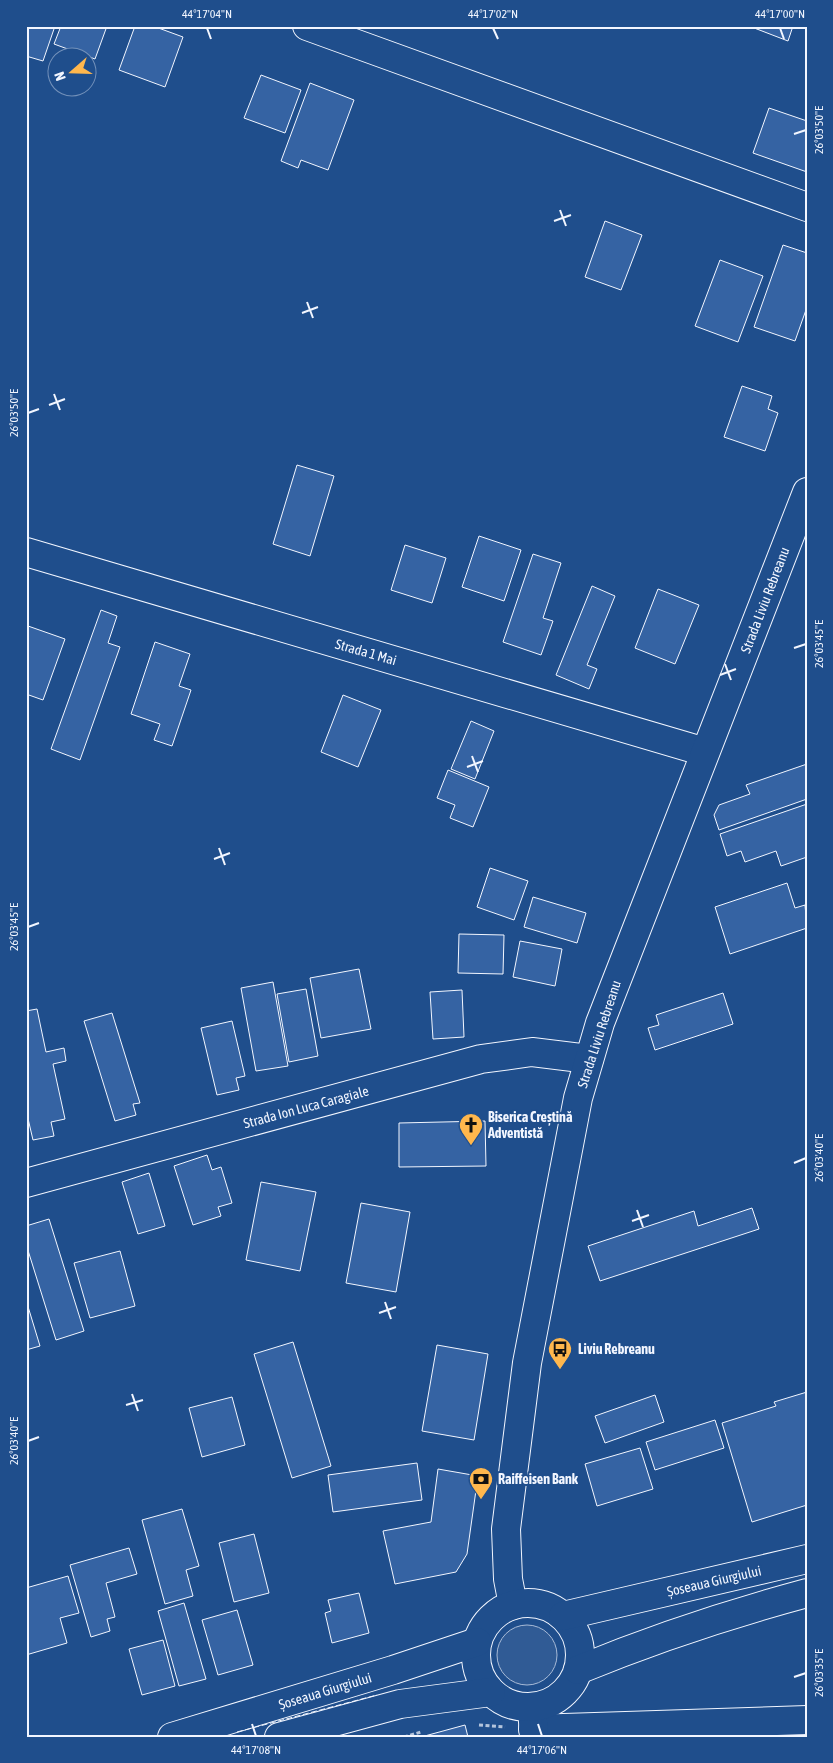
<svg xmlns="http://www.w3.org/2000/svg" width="833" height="1763" font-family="'Asap Condensed',sans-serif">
<rect width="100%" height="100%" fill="#1f4e8c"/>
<circle fill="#305b95" stroke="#a8bbd7" cx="527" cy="1655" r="30"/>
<g fill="#3563a3" stroke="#f2f6ff">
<path d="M 26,26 L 55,26 L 43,61 L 26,56 Z"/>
<path d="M 61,26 L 107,26 L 95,59 L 54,44 Z"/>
<path d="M 135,26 L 153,26 L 183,37 L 165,87 L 119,70 Z"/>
<path d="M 749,26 L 793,26 L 788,41 Z"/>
<path d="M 261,75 L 301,90 L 285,133 L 244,118 Z"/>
<path d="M 310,83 L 354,100 L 328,170 L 301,160 L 298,168 L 281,161 Z"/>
<path d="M 769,108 L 807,121 L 807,172 L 753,153 Z"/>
<path d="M 605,221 L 642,235 L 621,290 L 585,277 Z"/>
<path d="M 783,245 L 807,253 L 807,307 L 795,341 L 754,327 Z"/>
<path d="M 720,260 L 763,276 L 738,342 L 695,326 Z"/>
<path d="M 742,386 L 772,396 L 768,409 L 778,413 L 765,451 L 724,437 Z"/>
<path d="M 297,465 L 334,476 L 310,556 L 273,544 Z"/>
<path d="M 479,536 L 521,550 L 504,601 L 462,587 Z"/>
<path d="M 405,545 L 446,558 L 432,603 L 391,590 Z"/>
<path d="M 533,554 L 561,563 L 543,618 L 553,621 L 541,655 L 503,642 Z"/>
<path d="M 592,586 L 615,596 L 587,665 L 597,669 L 589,689 L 556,675 Z"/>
<path d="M 658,589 L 699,605 L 675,664 L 635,648 Z"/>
<path d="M 101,610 L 117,616 L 108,643 L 120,647 L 80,760 L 51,749 Z"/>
<path d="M 28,626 L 65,639 L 43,700 L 26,694 Z"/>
<path d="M 155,642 L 190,654 L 179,686 L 191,690 L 172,746 L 154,740 L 160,724 L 131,714 Z"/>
<path d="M 343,695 L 381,710 L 358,767 L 321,752 Z"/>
<path d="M 471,721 L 494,731 L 475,779 L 451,769 Z"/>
<path d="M 807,764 L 807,799 L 719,830 L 714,815 L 719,805 L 750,794 L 746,785 Z"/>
<path d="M 448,770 L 489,787 L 473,827 L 450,818 L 455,805 L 437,798 Z"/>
<path d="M 807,804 L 807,857 L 781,866 L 776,851 L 745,862 L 741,851 L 727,856 L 720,834 Z"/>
<path d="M 490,868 L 528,881 L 514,920 L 477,907 Z"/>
<path d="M 787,883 L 795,908 L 805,905 L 807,928 L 730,954 L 715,907 Z"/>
<path d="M 533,897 L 586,913 L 577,943 L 524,927 Z"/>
<path d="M 459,934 L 504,935 L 503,974 L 458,973 Z"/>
<path d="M 520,941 L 562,949 L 555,986 L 513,977 Z"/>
<path d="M 359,969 L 371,1029 L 321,1038 L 310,978 Z"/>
<path d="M 273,982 L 288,1066 L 256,1071 L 241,988 Z"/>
<path d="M 306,989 L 318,1056 L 289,1062 L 277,994 Z"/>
<path d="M 462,990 L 464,1037 L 433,1039 L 430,992 Z"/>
<path d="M 723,993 L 733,1024 L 655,1050 L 648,1028 L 659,1025 L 656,1015 Z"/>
<path d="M 37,1009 L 46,1052 L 64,1048 L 66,1061 L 53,1064 L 65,1119 L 51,1122 L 54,1136 L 33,1140 L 26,1110 L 26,1011 Z"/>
<path d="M 112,1013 L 140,1103 L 133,1104 L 136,1115 L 115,1121 L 84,1021 Z"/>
<path d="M 232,1021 L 245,1076 L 236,1078 L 239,1090 L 217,1095 L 201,1028 Z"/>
<path d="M 485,1121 L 486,1166 L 399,1167 L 399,1123 Z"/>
<path d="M 207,1155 L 212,1170 L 221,1167 L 232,1203 L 218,1207 L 221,1216 L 193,1225 L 174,1166 Z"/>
<path d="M 149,1173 L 165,1226 L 138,1234 L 122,1182 Z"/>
<path d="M 261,1182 L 316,1192 L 300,1271 L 246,1260 Z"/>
<path d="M 361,1203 L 410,1212 L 396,1292 L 346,1283 Z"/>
<path d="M 752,1208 L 759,1229 L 600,1281 L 588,1246 L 694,1211 L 698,1226 Z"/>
<path d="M 49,1219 L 84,1331 L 56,1340 L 26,1244 L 26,1226 Z"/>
<path d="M 120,1251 L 135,1306 L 90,1318 L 74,1263 Z"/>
<path d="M 26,1300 L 40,1346 L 26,1350 Z"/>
<path d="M 293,1342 L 331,1466 L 292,1478 L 254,1354 Z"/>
<path d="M 437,1345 L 488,1354 L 474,1440 L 422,1431 Z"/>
<path d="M 807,1392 L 807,1505 L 752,1522 L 722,1423 L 776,1406 L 774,1402 Z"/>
<path d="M 655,1395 L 664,1422 L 605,1443 L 595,1416 Z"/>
<path d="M 232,1397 L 245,1445 L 202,1457 L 189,1408 Z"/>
<path d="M 715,1420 L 724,1448 L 655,1470 L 646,1442 Z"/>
<path d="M 640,1448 L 653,1489 L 597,1506 L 585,1464 Z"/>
<path d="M 417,1463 L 422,1500 L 333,1512 L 328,1475 Z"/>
<path d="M 438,1469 L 478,1476 L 467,1554 L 456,1572 L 395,1584 L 383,1531 L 431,1522 Z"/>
<path d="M 182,1509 L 199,1566 L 186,1570 L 193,1596 L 165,1604 L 142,1520 Z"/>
<path d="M 254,1534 L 269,1593 L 234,1602 L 219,1543 Z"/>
<path d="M 129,1548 L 137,1574 L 106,1583 L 115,1617 L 107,1619 L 110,1631 L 91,1637 L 70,1565 Z"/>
<path d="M 68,1576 L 79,1613 L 60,1618 L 67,1643 L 26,1655 L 26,1588 Z"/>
<path d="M 359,1593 L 369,1633 L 332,1643 L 325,1613 L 331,1611 L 328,1600 Z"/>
<path d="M 184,1603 L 206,1679 L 179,1686 L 158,1611 Z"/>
<path d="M 237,1610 L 253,1665 L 218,1675 L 202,1620 Z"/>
<path d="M 163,1640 L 175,1686 L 142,1695 L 129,1649 Z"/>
<path d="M 465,1725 L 468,1737 L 421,1737 Z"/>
</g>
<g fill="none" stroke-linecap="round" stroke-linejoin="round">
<g stroke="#f2f6ff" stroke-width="30">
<g id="minor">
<path d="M 307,26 L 807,207"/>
<path d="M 26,552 L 705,752"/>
<path d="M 26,1183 L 481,1059 L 532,1052 L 589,1059"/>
<path d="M 533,1729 L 807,1720"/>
</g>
</g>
<g stroke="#f2f6ff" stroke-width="30">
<g id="major">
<path d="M 513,1605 L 508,1579 L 506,1529 L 527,1363 L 578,1098 L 600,1023 L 807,492"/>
<path d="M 532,1707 L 534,1737"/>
</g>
</g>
<g stroke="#f2f6ff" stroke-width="30">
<g id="highway">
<circle cx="528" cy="1655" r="52"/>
<path d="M 563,1616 L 807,1559"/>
<path d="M 578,1670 C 653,1639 729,1614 807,1593"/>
<path d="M 172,1737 L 393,1670 L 477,1642"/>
<path d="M 279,1737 L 400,1704 L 491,1692"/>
</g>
</g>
<g stroke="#b3c4dc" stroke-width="3" stroke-dasharray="4 2.5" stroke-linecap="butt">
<path d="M 479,1725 L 505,1727"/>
<path d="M 404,1737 L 421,1732"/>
</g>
<use href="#minor" stroke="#1f4e8c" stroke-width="28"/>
<use href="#major" stroke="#1f4e8c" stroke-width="28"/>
<use href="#highway" stroke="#1f4e8c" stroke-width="28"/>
<path stroke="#f2f6ff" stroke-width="1" stroke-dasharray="6 2.5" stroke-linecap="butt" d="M 237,1732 L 377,1695"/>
</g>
<path fill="none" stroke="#f2f6ff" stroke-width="2" d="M 207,28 L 211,39M 493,28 L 498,39M 780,28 L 784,39M 794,134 L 806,130M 560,210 L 566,226M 554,221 L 571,215M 307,302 L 313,318M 302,313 L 318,307M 54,394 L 60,410M 49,405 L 65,399M 28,413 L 39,409M 794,648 L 806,644M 725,664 L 731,680M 720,675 L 736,669M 472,756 L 478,772M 467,767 L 483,761M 219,848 L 225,865M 214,859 L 230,853M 28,927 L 39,923M 794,1163 L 806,1158M 637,1210 L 643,1227M 632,1221 L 649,1215M 385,1302 L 391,1319M 379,1313 L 396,1307M 132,1394 L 138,1411M 126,1405 L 143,1400M 28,1441 L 39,1437M 794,1677 L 806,1673M 252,1724 L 256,1736M 538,1724 L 542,1736"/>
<defs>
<g id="church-pin" transform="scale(1.25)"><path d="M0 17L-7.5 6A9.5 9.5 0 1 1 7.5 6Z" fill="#ffb74d" stroke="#1f4e8c"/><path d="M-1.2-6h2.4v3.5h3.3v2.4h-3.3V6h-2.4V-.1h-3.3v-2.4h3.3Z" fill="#111"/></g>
<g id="bus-pin" transform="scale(1.25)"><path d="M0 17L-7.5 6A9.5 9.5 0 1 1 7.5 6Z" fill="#ffb74d" stroke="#1f4e8c"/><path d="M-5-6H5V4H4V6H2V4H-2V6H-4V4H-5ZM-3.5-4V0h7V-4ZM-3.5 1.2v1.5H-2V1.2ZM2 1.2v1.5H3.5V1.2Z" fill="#111"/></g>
<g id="bank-pin" transform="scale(1.25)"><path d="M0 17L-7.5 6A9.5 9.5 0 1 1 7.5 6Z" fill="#ffb74d" stroke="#1f4e8c"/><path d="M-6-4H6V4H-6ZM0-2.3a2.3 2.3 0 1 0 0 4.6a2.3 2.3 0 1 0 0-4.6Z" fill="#111"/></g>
</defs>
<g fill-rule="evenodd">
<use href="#church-pin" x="471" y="1125"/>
<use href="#bus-pin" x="560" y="1349"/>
<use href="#bank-pin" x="481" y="1479"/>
</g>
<g text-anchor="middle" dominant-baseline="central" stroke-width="4" stroke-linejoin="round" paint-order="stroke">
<g font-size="14" fill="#f2f6ff" stroke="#1f4e8c">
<text transform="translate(765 600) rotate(-69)">Strada Liviu Rebreanu</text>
<text transform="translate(366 652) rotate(16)">Strada 1 Mai</text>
<text transform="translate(599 1034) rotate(-72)">Strada Liviu Rebreanu</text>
<text transform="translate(306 1107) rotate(-15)">Strada Ion Luca Caragiale</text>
<text transform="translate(714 1581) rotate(-13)">Șoseaua Giurgiului</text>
<text transform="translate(325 1691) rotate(-17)">Șoseaua Giurgiului</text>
</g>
<g font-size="14" font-weight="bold" fill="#f2f6ff" stroke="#1f4e8c" text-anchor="start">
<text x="488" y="1117">Biserica Creștină<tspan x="488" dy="16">Adventistă</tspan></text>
<text x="578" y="1349">Liviu Rebreanu</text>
<text x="498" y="1479">Raiffeisen Bank</text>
</g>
</g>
<rect width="833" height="1763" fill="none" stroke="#1f4e8c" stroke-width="55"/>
<g transform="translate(72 72) rotate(250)"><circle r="24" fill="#1f4e8c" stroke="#7391ba"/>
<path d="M0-4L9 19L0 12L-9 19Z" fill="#ffb74d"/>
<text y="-8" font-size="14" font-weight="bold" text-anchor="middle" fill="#f2f6ff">N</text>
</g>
<rect x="28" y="28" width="778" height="1708" fill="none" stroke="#f2f6ff" stroke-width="2"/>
<g font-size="12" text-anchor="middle" fill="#f2f6ff">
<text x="207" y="18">44°17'04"N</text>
<text x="493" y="18">44°17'02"N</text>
<text x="780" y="18">44°17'00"N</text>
<text transform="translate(819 130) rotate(-90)" y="4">26°03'50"E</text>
<text transform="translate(14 413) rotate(-90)" y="4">26°03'50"E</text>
<text transform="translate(819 644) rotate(-90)" y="4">26°03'45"E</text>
<text transform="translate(14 927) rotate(-90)" y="4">26°03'45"E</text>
<text transform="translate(819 1158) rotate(-90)" y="4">26°03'40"E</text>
<text transform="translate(14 1441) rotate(-90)" y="4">26°03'40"E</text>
<text transform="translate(819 1673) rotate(-90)" y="4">26°03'35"E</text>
<text x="256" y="1754">44°17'08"N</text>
<text x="542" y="1754">44°17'06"N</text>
</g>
</svg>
